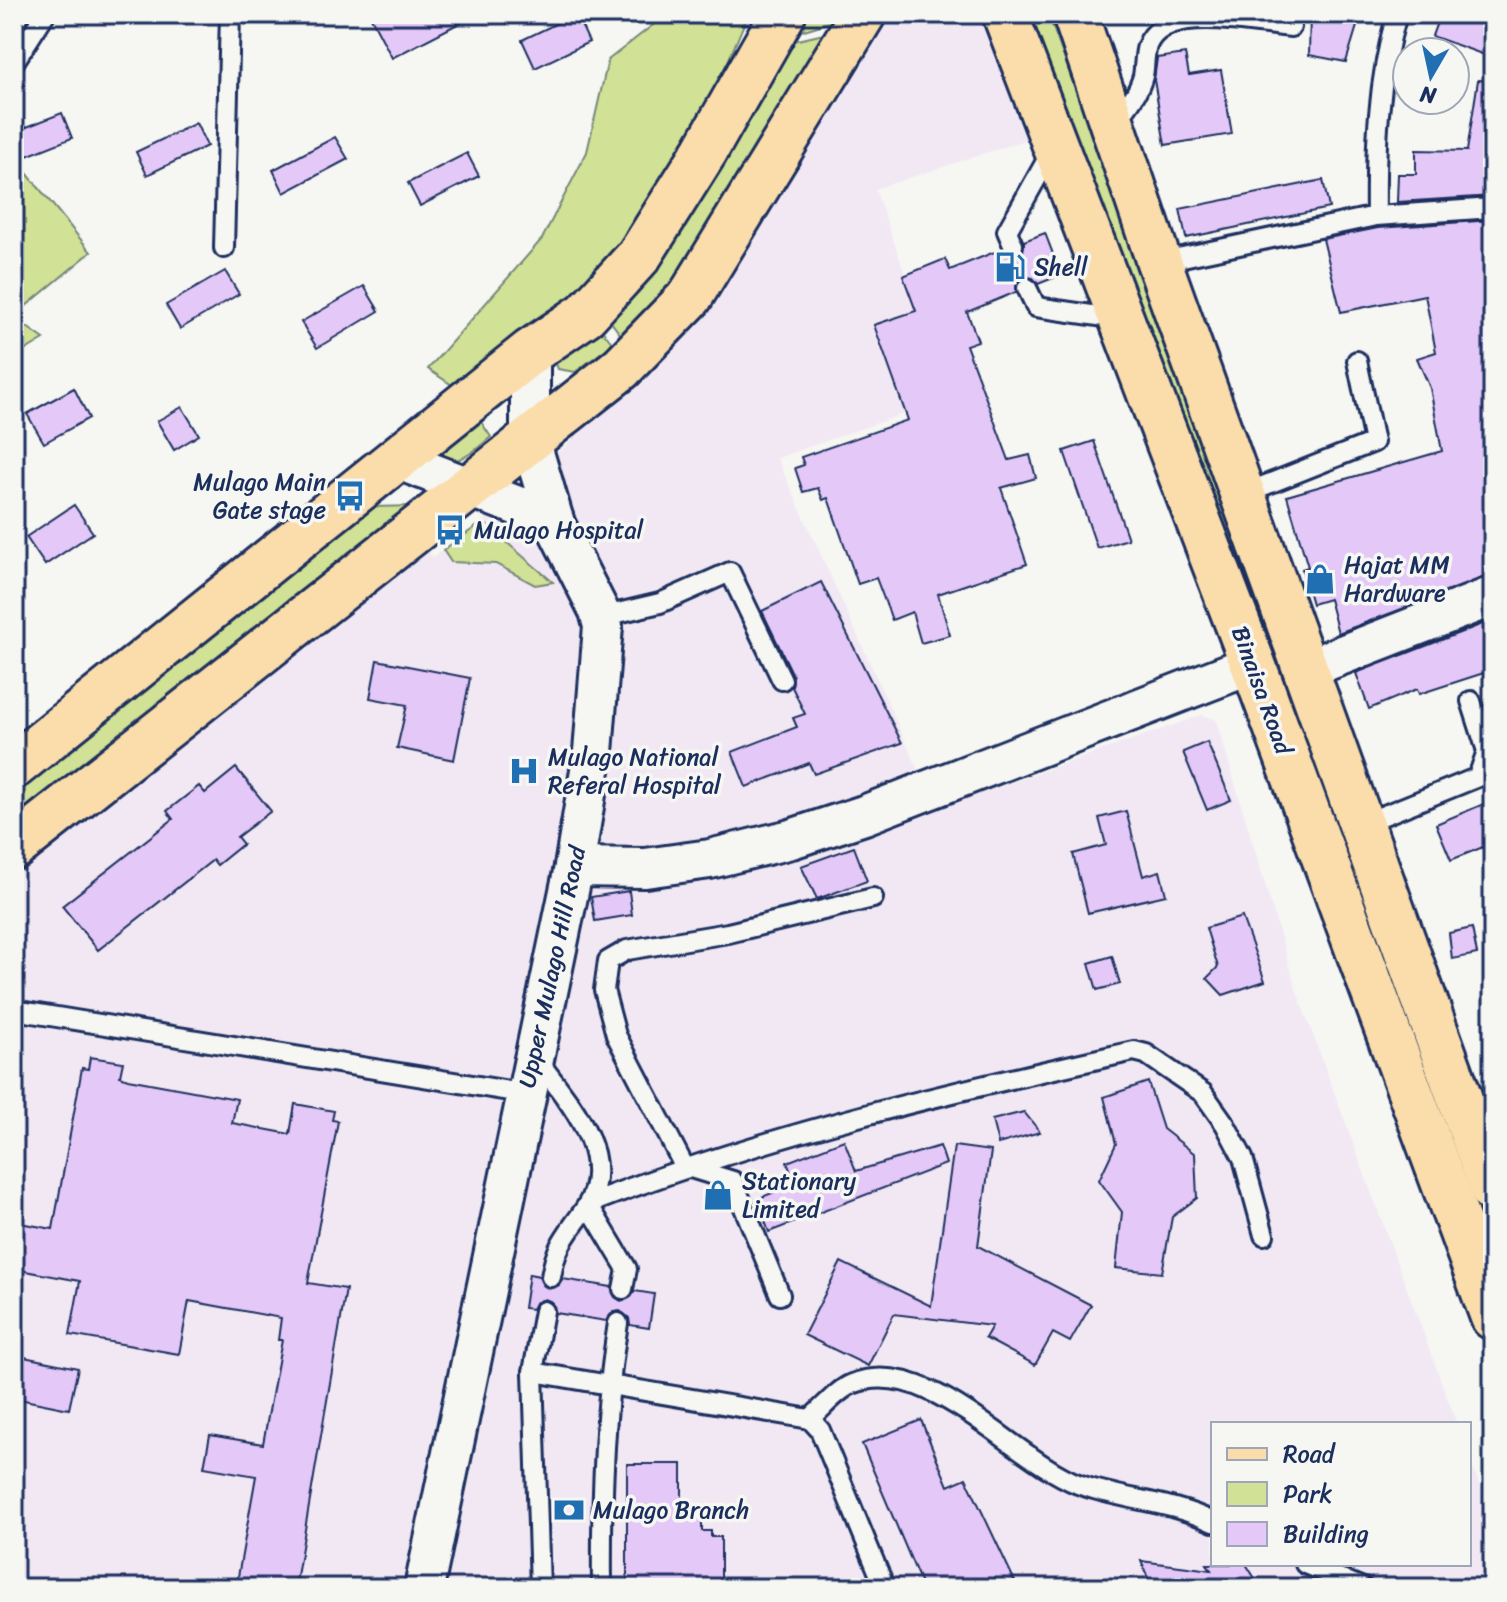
<svg xmlns="http://www.w3.org/2000/svg" width="1507" height="1602" font-family="Sriracha,sans-serif">
<rect width="100%" height="100%" fill="#f6f6f2"/>
<filter id="ink" filterUnits="userSpaceOnUse"><feTurbulence type="fractalNoise" baseFrequency=".0125" numOctaves="2"/><feDisplacementMap in="SourceGraphic" scale="16" xChannelSelector="R" yChannelSelector="G"/><feConvolveMatrix kernelMatrix="1 2 1 2 8 2 1 2 1" color-interpolation-filters="sRGB"/></filter>
<g filter="url(#ink)">
<path fill="#f1e8f4" d="M 876,14 L 991,14 L 1035,137 L 875,189 L 949,398 L 777,458 L 936,809 L 1202,715 L 1216,720 L 1297,992 L 1457,1424 L 1213,1424 L 1213,1564 L 1469,1564 L 1469,1457 L 1493,1521 L 1493,1588 L 45,1588 L 14,1575 L 14,859 L 418,539 L 433,557 L 483,522 L 682,337 L 750,245 Z"/>
<g fill="#d1e195" stroke="#76887a" stroke-width="2">
<path d="M 667,14 L 748,14 C 708,113 640,246 561,318 C 534,342 484,366 452,385 L 428,369 L 542,239 L 587,152 L 608,60 Z"/>
<path d="M 804,14 L 836,14 L 831,22 L 794,33 Z"/>
<path d="M 1020,14 L 1048,14 L 1493,1228 L 1493,1286 Z"/>
<path d="M 824,34 C 763,139 709,254 625,341 L 609,319 L 653,276 L 789,42 Z"/>
<path d="M 26,172 L 91,252 L 14,316 L 14,175 Z"/>
<path d="M 14,318 L 44,339 L 14,357 Z"/>
<path d="M 597,324 L 613,344 L 575,372 L 558,369 L 555,361 Z"/>
<path d="M 481,422 L 491,437 C 478,447 462,465 445,459 L 443,451 L 451,440 Z"/>
<path d="M 418,506 L 14,823 L 14,781 L 370,507 Z"/>
<path d="M 483,522 L 553,582 L 535,585 L 496,564 L 451,562 L 443,550 Z"/>
</g>
<g fill="#e4c9f8" stroke="#1b2f5e" stroke-width="2">
<path d="M 369,14 L 477,14 L 392,58 Z"/>
<path d="M 576,14 L 589,42 L 535,68 L 522,40 Z"/>
<path d="M 1310,14 L 1347,14 L 1357,26 L 1346,62 L 1309,55 Z"/>
<path d="M 1440,14 L 1493,14 L 1493,58 L 1432,36 Z"/>
<path d="M 1185,54 L 1189,75 L 1221,70 L 1232,134 L 1165,145 L 1154,80 L 1157,58 Z"/>
<path d="M 1478,80 L 1493,81 L 1493,196 L 1397,202 L 1398,174 L 1416,174 L 1416,150 L 1467,151 Z"/>
<path d="M 62,113 L 72,138 L 14,161 L 14,132 Z"/>
<path d="M 196,123 L 207,146 L 147,175 L 136,152 Z"/>
<path d="M 335,137 L 348,159 L 284,193 L 273,170 Z"/>
<path d="M 467,153 L 479,176 L 420,206 L 408,183 Z"/>
<path d="M 1323,180 L 1329,208 L 1186,238 L 1180,209 Z"/>
<path d="M 1493,220 L 1493,575 L 1338,633 L 1329,599 L 1312,604 L 1302,569 L 1308,567 L 1287,496 L 1442,451 L 1430,388 L 1417,358 L 1436,352 L 1425,295 L 1341,312 L 1323,239 L 1378,228 Z"/>
<path d="M 1045,233 L 1061,275 L 1038,284 L 1033,278 L 1023,277 L 1017,282 L 1016,292 L 967,312 L 978,341 L 966,345 L 1009,460 L 1030,455 L 1036,478 L 1001,488 L 1027,564 L 938,594 L 950,635 L 921,643 L 912,612 L 892,620 L 876,578 L 858,584 L 828,498 L 823,500 L 818,488 L 803,492 L 795,468 L 804,465 L 801,457 L 908,420 L 874,325 L 916,311 L 903,276 L 945,259 L 950,270 L 1002,249 L 1006,255 L 1017,256 L 1023,252 L 1024,241 Z"/>
<path d="M 225,271 L 239,294 L 180,329 L 166,305 Z"/>
<path d="M 364,286 L 379,311 L 317,348 L 301,322 Z"/>
<path d="M 74,388 L 89,418 L 44,443 L 27,414 Z"/>
<path d="M 182,407 L 199,435 L 174,450 L 157,421 Z"/>
<path d="M 1094,441 L 1128,539 L 1097,548 L 1064,451 Z"/>
<path d="M 74,505 L 93,533 L 45,565 L 26,537 Z"/>
<path d="M 821,582 L 902,743 L 814,774 L 809,763 L 746,787 L 732,752 L 797,727 L 793,718 L 805,714 L 792,687 L 793,675 L 762,611 Z"/>
<path d="M 1493,620 L 1493,670 L 1419,694 L 1417,689 L 1369,709 L 1356,673 Z"/>
<path d="M 377,660 L 470,678 L 454,760 L 397,748 L 407,705 L 370,698 Z"/>
<path d="M 1207,742 L 1231,800 L 1207,810 L 1183,752 Z"/>
<path d="M 236,768 L 271,811 L 237,837 L 243,844 L 217,865 L 213,860 L 98,950 L 62,906 L 173,819 L 167,811 L 199,786 L 205,793 Z"/>
<path d="M 1493,800 L 1493,843 L 1451,860 L 1436,824 Z"/>
<path d="M 1126,811 L 1143,876 L 1160,871 L 1166,895 L 1088,913 L 1073,854 L 1106,845 L 1099,818 Z"/>
<path d="M 854,847 L 867,881 L 817,899 L 801,866 Z"/>
<path d="M 629,891 L 632,915 L 595,921 L 591,897 Z"/>
<path d="M 1242,917 L 1265,981 L 1223,995 L 1207,978 L 1218,967 L 1206,928 Z"/>
<path d="M 1472,928 L 1477,954 L 1452,959 L 1449,933 Z"/>
<path d="M 1112,956 L 1120,984 L 1097,990 L 1089,963 Z"/>
<path d="M 90,1057 L 123,1062 L 120,1076 L 128,1079 L 237,1099 L 232,1123 L 290,1134 L 295,1104 L 334,1111 L 332,1120 L 338,1121 L 308,1283 L 346,1289 L 295,1588 L 236,1588 L 256,1476 L 204,1467 L 210,1435 L 263,1444 L 282,1340 L 278,1340 L 281,1318 L 189,1301 L 179,1354 L 70,1335 L 80,1281 L 14,1269 L 14,1222 L 53,1229 L 82,1068 L 88,1069 Z"/>
<path d="M 1148,1082 L 1163,1129 L 1195,1154 L 1197,1198 L 1172,1217 L 1162,1273 L 1116,1268 L 1122,1212 L 1099,1180 L 1116,1144 L 1104,1097 Z"/>
<path d="M 1024,1112 L 1040,1132 L 998,1144 L 992,1120 Z"/>
<path d="M 844,1140 L 856,1171 L 940,1146 L 946,1164 L 769,1232 L 757,1199 L 795,1184 L 787,1162 Z"/>
<path d="M 954,1146 L 991,1151 L 978,1246 L 1091,1305 L 1070,1342 L 1053,1333 L 1035,1365 L 985,1338 L 992,1326 L 894,1314 L 868,1366 L 804,1335 L 841,1262 L 931,1306 Z"/>
<path d="M 529,1274 L 539,1276 L 543,1285 L 549,1289 L 559,1285 L 563,1279 L 611,1287 L 615,1297 L 621,1301 L 631,1297 L 635,1291 L 654,1294 L 649,1328 L 630,1325 L 629,1318 L 620,1311 L 613,1312 L 606,1321 L 556,1313 L 552,1302 L 545,1299 L 535,1303 L 532,1309 L 524,1308 Z"/>
<path d="M 14,1355 L 78,1368 L 69,1409 L 14,1398 Z"/>
<path d="M 921,1420 L 948,1486 L 966,1478 L 1018,1588 L 923,1588 L 862,1444 Z"/>
<path d="M 627,1464 L 682,1464 L 682,1515 L 702,1516 L 702,1531 L 711,1531 L 711,1537 L 721,1537 L 721,1588 L 627,1588 Z"/>
<path d="M 1141,1561 L 1211,1570 L 1207,1564 L 1246,1564 L 1261,1588 L 1152,1588 Z"/>
</g>
<g fill="none" stroke-linecap="round" stroke-linejoin="round">
<g stroke="#1b2f5e" stroke-width="24">
<g id="lane">
<path d="M 14,62 L 45,14"/>
<path d="M 1114,124 C 1125,109 1138,95 1143,76 C 1145,66 1144,55 1147,46 C 1163,2 1254,24 1291,27"/>
<path d="M 1376,216 C 1375,149 1378,79 1397,14"/>
<path d="M 1013,245 L 1007,231 L 1053,149"/>
<path d="M 224,248 L 230,14"/>
<path d="M 1159,262 L 1376,216 L 1493,208"/>
<path d="M 1027,288 L 1036,307 L 1119,319"/>
<path d="M 1243,494 L 1374,442 L 1357,361"/>
<path d="M 601,617 L 660,603 L 730,572 L 782,680"/>
<path d="M 1362,824 L 1478,777 L 1487,751 L 1471,701"/>
<path d="M 14,1010 L 527,1094"/>
<path d="M 536,1058 C 565,1098 619,1154 586,1207 C 567,1236 557,1241 551,1277"/>
<path d="M 623,1289 L 627,1269 L 588,1204 C 764,1135 950,1092 1134,1051 L 1146,1054 L 1203,1093 L 1225,1124 L 1243,1158 L 1264,1235"/>
<path d="M 780,1295 L 733,1181 L 684,1166 L 616,1035 L 604,990 L 608,961 L 627,950 L 728,933 L 873,898"/>
<path d="M 533,1372 L 810,1419 L 820,1430 L 885,1588"/>
<path d="M 810,1419 C 822,1409 837,1390 852,1384 C 927,1353 1012,1458 1078,1484 C 1122,1500 1170,1501 1213,1522"/>
<path d="M 1305,1564 L 1363,1588"/>
<path d="M 540,1588 L 533,1372 L 544,1311"/>
<path d="M 602,1588 C 601,1499 604,1411 618,1323"/>
</g>
</g>
<g stroke="#1b2f5e" stroke-width="44">
<g id="street">
<path d="M 396,459 L 554,520"/>
<path d="M 1306,669 L 1493,596"/>
<path d="M 574,867 L 645,868 L 710,859 L 791,839 L 864,815 L 1253,664"/>
<path d="M 424,1588 L 574,867 L 593,752 L 603,626 L 599,611 L 555,524 L 530,439 L 530,352"/>
</g>
</g>
<g stroke="#1b2f5e" stroke-width="50">
<g id="primary">
<path d="M 1005,14 L 1253,664 L 1493,1317"/>
<path d="M 1075,14 L 1159,262 L 1493,1191"/>
<path d="M 14,766 L 530,352 L 586,314 L 639,256 L 705,151 L 783,14"/>
<path d="M 14,847 L 621,368 L 690,297 L 863,14"/>
</g>
</g>
<use href="#lane" stroke="#f6f6f2" stroke-width="18"/>
<use href="#street" stroke="#f6f6f2" stroke-width="38"/>
<use href="#primary" stroke="#fbddab" stroke-width="44"/>
</g>
</g>
<defs>
<g id="fuel-bare" transform="scale(2.4)"><path d="M-5.5-6h7V0h2V4h1.3V-2.5L3-4.5l.8-.8L6-3V5H2.5V1h-1V6h-7ZM-4.2-4.7v3.2H.2V-4.7Z" fill="#1f6fb2" stroke="#f6f6f2" stroke-width="2.5" paint-order="stroke"/></g>
<g id="bus-bare" transform="scale(2.4)"><path d="M-5-6H5V4H4V6H2V4H-2V6H-4V4H-5ZM-3.5-4V0h7V-4ZM-3.5 1.2v1.5H-2V1.2ZM2 1.2v1.5H3.5V1.2Z" fill="#1f6fb2" stroke="#f6f6f2" stroke-width="2.5" paint-order="stroke"/></g>
<g id="shop-bare" transform="scale(2.4)"><path d="M-5-2.5h2.3a2.7 3.5 0 0 1 5.4 0H5L5.5 6h-11ZM-1.5-2.5h3a1.5 2.3 0 0 0-3 0Z" fill="#1f6fb2" stroke="#f6f6f2" stroke-width="2.5" paint-order="stroke"/></g>
<g id="hospital-bare" transform="scale(2.4)"><path d="M-5-5h3v3.5h4V-5h3V5h-3V1.5h-4V5h-3Z" fill="#1f6fb2" stroke="#f6f6f2" stroke-width="2.5" paint-order="stroke"/></g>
<g id="bank-bare" transform="scale(2.4)"><path d="M-6-4H6V4H-6ZM0-2.3a2.3 2.3 0 1 0 0 4.6a2.3 2.3 0 1 0 0-4.6Z" fill="#1f6fb2" stroke="#f6f6f2" stroke-width="2.5" paint-order="stroke"/></g>
</defs>
<g fill-rule="evenodd">
<use href="#fuel-bare" x="1010" y="267"/>
<use href="#bus-bare" x="350" y="496"/>
<use href="#bus-bare" x="450" y="530"/>
<use href="#shop-bare" x="1320" y="579"/>
<use href="#hospital-bare" x="524" y="771"/>
<use href="#shop-bare" x="718" y="1195"/>
<use href="#bank-bare" x="569" y="1510"/>
</g>
<g text-anchor="middle" dominant-baseline="central" stroke-width="7" stroke-linejoin="round" paint-order="stroke">
<g font-size="24" fill="#1b2f5e" stroke="#f6f6f2" text-anchor="start">
<text x="1034" y="267">Shell</text>
<text x="326" y="482" text-anchor="end">Mulago Main<tspan x="326" dy="28">Gate stage</tspan></text>
<text x="474" y="530">Mulago Hospital</text>
<text x="1344" y="565">Hajat MM<tspan x="1344" dy="28">Hardware</tspan></text>
<text x="548" y="757">Mulago National<tspan x="548" dy="28">Referal Hospital</tspan></text>
<text x="742" y="1181">Stationary<tspan x="742" dy="28">Limited</tspan></text>
<text x="593" y="1510">Mulago Branch</text>
</g>
<g font-size="24" fill="#1b2f5e" stroke="#f6f6f2">
<text transform="translate(1262 690) rotate(70)">Binaisa Road</text>
<text transform="translate(552 967) rotate(-78)">Upper Mulago Hill Road</text>
</g>
</g>
<rect width="1507" height="1602" fill="none" stroke="#f6f6f2" stroke-width="48"/>
<rect x="24" y="24" width="1459" height="1554" fill="none" stroke="#1b2f5e" stroke-width="3" filter="url(#ink)"/>
<rect x="1211" y="1422" width="260" height="144" fill="#f6f6f2" stroke="#9ea6b7" stroke-width="2"/>
<rect x="1227" y="1448" width="40" height="12" fill="#fbddab" stroke="#9ea6b7" stroke-width="2"/>
<text x="1283" y="1462" font-size="24" fill="#1b2f5e">Road</text>
<rect x="1227" y="1482" width="40" height="24" fill="#d1e195" stroke="#9ea6b7" stroke-width="2"/>
<text x="1283" y="1502" font-size="24" fill="#1b2f5e">Park</text>
<rect x="1227" y="1522" width="40" height="24" fill="#e4c9f8" stroke="#9ea6b7" stroke-width="2"/>
<text x="1283" y="1542" font-size="24" fill="#1b2f5e">Building</text>
<g transform="translate(1431 76) rotate(189)"><circle r="38" fill="#f6f6f2" stroke="#9ea6b7" stroke-width="2"/>
<path d="M0-6L14 30L0 20L-14 30Z" fill="#1f6fb2"/>
<text y="-12" font-size="22" font-weight="bold" text-anchor="middle" fill="#1b2f5e">N</text>
</g>
</svg>
